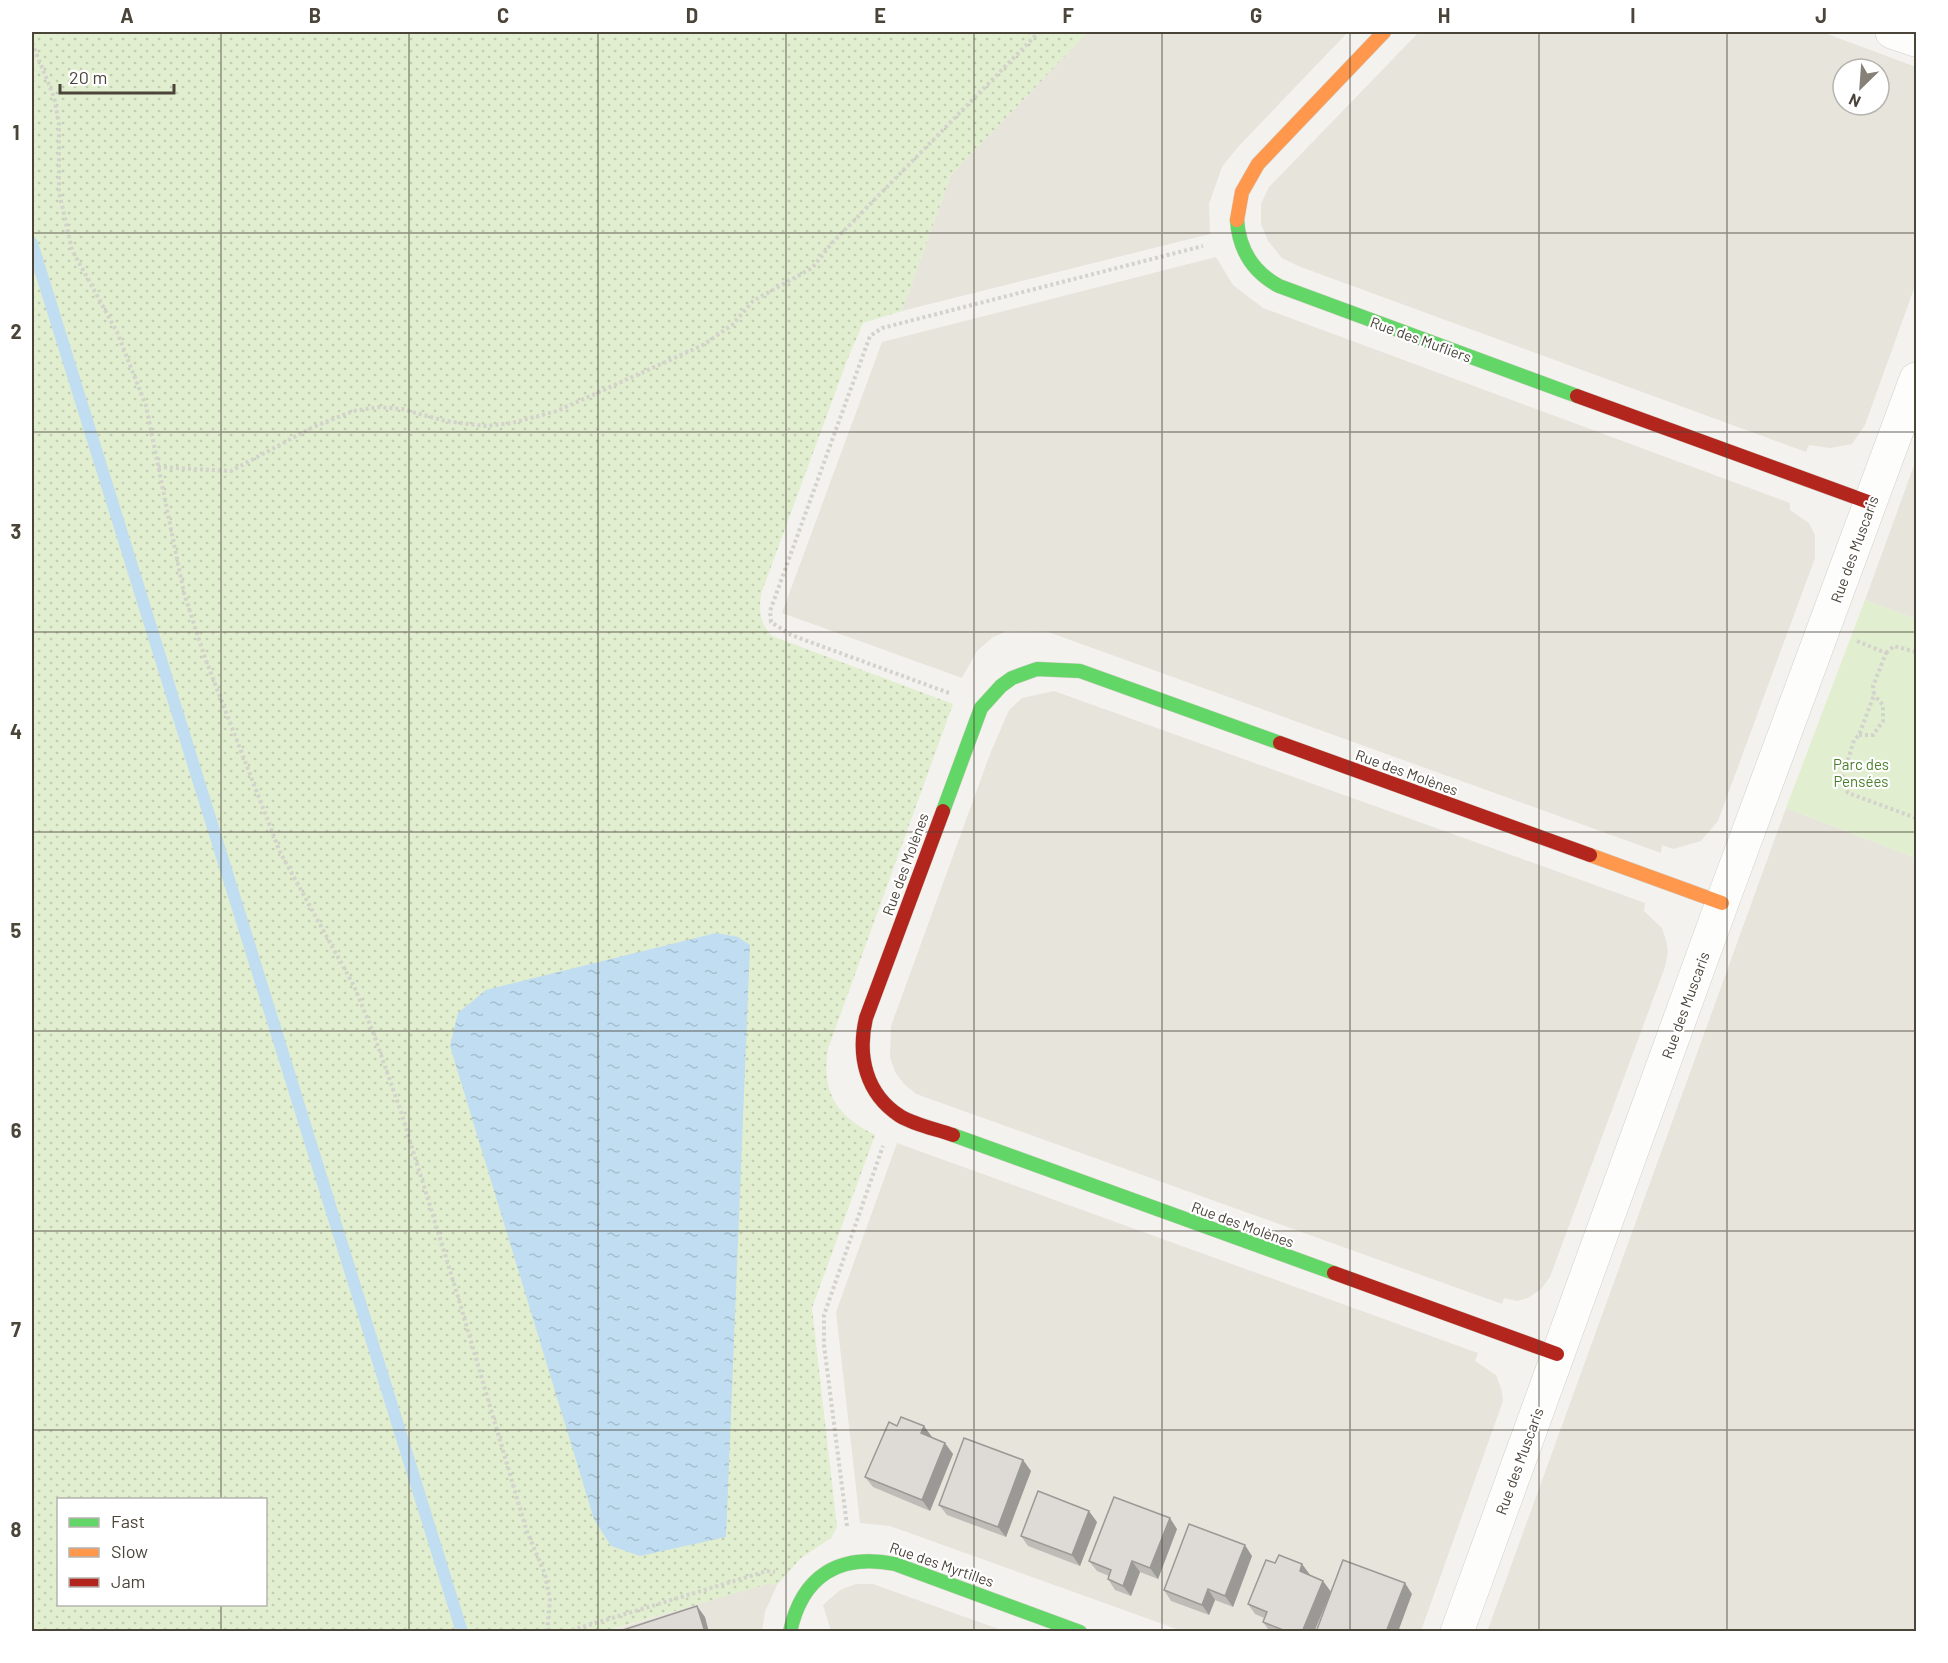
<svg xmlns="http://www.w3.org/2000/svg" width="1948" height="1663" font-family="Barlow,sans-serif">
<defs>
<pattern id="grass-dots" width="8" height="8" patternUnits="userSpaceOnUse" patternTransform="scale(1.5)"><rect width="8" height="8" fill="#e1eecf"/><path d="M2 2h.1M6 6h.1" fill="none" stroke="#c3cdb2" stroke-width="1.8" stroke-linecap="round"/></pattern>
<pattern id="water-ripples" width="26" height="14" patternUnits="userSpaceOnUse" patternTransform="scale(1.5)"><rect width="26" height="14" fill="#c0ddf1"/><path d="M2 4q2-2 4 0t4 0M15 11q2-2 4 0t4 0" fill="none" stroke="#a6bfcf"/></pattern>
</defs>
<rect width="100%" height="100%" fill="#f4f2ee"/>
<g fill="#e7e4dc" fill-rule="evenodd">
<path d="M 1088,32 L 1348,32 L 1237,148 L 1222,167 L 1209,204 L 1210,234 L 902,311 L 951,175 Z"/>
<path d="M 1419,32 L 1822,32 L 1916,67 L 1916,283 L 1865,425 L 1852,444 L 1830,448 L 1809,445 L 1806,452 L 1298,266 L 1282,258 L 1268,241 L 1261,224 L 1261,204 L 1269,187 ZM 1843,69 L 1879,69 L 1879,105 L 1843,105 Z"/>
<path d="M 1216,257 L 1233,285 L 1263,308 L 1790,503 L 1790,510 L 1809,523 L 1815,535 L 1815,558 L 1718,821 L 1701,841 L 1673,849 L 1662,845 L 1661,853 L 1048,632 L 1007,631 L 993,637 L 977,651 L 962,678 L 782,613 L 882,342 Z"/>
<path d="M 1916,460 L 1916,619 L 1865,600 Z"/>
<path d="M 1054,691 L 1645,903 L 1644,911 L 1662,928 L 1666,940 L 1668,952 L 1665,967 L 1550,1277 L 1541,1289 L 1528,1298 L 1517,1301 L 1504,1298 L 1502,1304 L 916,1094 L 904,1084 L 895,1072 L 890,1057 L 891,1026 L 990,754 L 1009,710 L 1022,698 Z"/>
<path d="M 1786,808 L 1916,858 L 1916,1631 L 1487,1632 Z"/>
<path d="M 897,1143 L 1478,1353 L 1475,1361 L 1496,1375 L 1502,1391 L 1503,1401 L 1421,1631 L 1182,1631 L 890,1526 L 860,1523 L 836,1312 Z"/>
<path d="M 767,1583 L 777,1585 L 765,1612 L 762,1631 L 606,1632 Z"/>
<path d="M 856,1584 L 873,1584 L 1004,1631 L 831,1631 L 823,1605 L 840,1590 Z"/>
</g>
<path fill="url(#grass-dots)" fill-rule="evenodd" d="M 32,32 L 1088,32 L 951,175 L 902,311 L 863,323 L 848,358 L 761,594 C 759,612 759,622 772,636 L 953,704 L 828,1049 C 821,1093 837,1116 875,1135 L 812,1308 L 837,1527 L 831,1538 L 801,1558 L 777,1585 L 767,1584 L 606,1631 L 32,1632 ZM 58,1500 L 266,1500 L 266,1604 L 58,1604 Z"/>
<path fill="#e1eecf" d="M 1865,600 L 1916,619 L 1916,858 L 1786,808 Z"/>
<path fill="url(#water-ripples)" d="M 716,933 L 738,937 L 750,945 L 726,1537 L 640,1556 L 611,1546 L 594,1519 L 450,1046 L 458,1013 L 486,990 Z"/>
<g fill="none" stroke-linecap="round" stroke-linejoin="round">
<path stroke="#c0ddf1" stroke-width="12" d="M 32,243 L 462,1632"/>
<g stroke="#d2d0cb" stroke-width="34">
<g id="street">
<path d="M 1892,32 L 1916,40"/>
<path d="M 1457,1632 L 1722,903 L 1916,379"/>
</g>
</g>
<g stroke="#d3cfc5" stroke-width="15">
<g id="fast">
<path d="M 1237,220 C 1239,249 1253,272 1279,286 L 1577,396"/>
<path d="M 943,811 L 981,708 L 1001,686 L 1012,678 L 1037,669 L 1080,671 L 1280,743"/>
<path d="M 953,1135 L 1334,1273"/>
<path d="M 790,1632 C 802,1576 839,1553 895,1564 L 1080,1632"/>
</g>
</g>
<g stroke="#d3cfc5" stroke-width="15">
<g id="slow">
<path d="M 1237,220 L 1242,192 L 1258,164 L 1384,32"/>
<path d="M 1590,855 L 1722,903"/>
</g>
</g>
<g stroke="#d3cfc5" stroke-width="15">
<g id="jam">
<path d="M 1577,396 L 1871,503"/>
<path d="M 1280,743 L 1590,855"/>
<path d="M 943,811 L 866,1018 C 857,1056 866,1094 900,1116 C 915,1125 936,1129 953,1135"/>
<path d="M 1334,1273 L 1557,1354"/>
</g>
</g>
<g stroke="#d3d2cc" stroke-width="4" stroke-dasharray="3 3" stroke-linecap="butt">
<path d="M 32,43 L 54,97 L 59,124 L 59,192 L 72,250 L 117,332 L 146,406 L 184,593 L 205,658 L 280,852 L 354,986 L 373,1032 L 401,1112 L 456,1290 L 526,1529 L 545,1574 L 550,1600 L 547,1632"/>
<path d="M 158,467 L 231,471 L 313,427 L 353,411 L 379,407 L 402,409 L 445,421 L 485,426 L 512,423 L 557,411 L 703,345 L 732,325 L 753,301 L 812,268 L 832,243 L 1039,32"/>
<path d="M 1857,641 L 1886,653 L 1873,686 L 1874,695 L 1859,735 L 1854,740 L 1841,782 L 1848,793 L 1916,818"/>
<path d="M 1886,653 L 1894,646 L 1916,652"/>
<path d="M 949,693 L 791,635 L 771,622 L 770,611 L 870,336 L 882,328 L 1203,246"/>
<path d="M 1859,735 L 1873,735 L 1883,721 L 1883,705 L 1874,695"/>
<path d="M 847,1526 L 824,1345 L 824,1315 L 883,1146"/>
<path d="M 566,1632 L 767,1571 L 775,1572"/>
</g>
<use href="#street" stroke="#fdfdfc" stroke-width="33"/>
<use href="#fast" stroke="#63d668" stroke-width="14"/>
<use href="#slow" stroke="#ff974d" stroke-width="14"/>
<use href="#jam" stroke="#b3261e" stroke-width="14"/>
</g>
<g fill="#bfbcb8">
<path d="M 897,1426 L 924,1426 L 932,1438 L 953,1454 L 930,1511 L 873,1487 L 865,1477 Z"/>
<path d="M 1023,1460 L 1031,1471 L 1006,1537 L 947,1515 L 939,1505 Z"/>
<path d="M 1097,1522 L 1080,1566 L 1028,1546 L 1021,1536 Z"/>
<path d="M 1177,1529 L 1158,1579 L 1140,1572 L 1131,1596 L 1115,1590 L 1108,1579 L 1109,1576 L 1097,1571 L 1089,1561 Z"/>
<path d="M 1252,1556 L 1233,1607 L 1215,1600 L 1209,1615 L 1171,1601 L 1164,1590 Z"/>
<path d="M 1302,1564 L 1310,1575 L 1323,1581 L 1331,1592 L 1314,1632 L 1270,1632 L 1263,1622 L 1264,1618 L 1255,1614 L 1248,1604 Z"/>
</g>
<g fill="#9b9996">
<path d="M 924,1426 L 932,1437 L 929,1444 L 921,1433 Z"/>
<path d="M 945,1443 L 953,1454 L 930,1511 L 922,1500 Z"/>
<path d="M 1023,1460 L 1031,1471 L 1006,1537 L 998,1527 Z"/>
<path d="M 1089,1511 L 1097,1522 L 1080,1566 L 1072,1555 Z"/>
<path d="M 1170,1518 L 1177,1529 L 1158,1579 L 1150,1568 Z"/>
<path d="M 1245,1545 L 1252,1556 L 1233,1607 L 1225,1596 Z"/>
<path d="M 1132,1561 L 1140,1572 L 1131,1596 L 1123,1586 Z"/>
<path d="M 1302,1564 L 1310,1575 L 1307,1582 L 1300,1571 Z"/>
<path d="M 1323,1581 L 1331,1592 L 1314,1632 L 1302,1632 Z"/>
<path d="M 1405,1583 L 1412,1594 L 1398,1632 L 1386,1632 Z"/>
<path d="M 1208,1589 L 1215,1600 L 1209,1615 L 1202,1605 Z"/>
<path d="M 697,1606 L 705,1617 L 709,1632 L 705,1632 Z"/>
</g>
<g fill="#dedbd6" stroke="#9b9996" stroke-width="1.5">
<path d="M 901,1417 L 924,1426 L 921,1433 L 945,1443 L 922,1500 L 865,1477 L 889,1422 L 897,1426 Z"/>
<path d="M 964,1438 L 1023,1460 L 998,1527 L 939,1505 Z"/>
<path d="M 1038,1491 L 1089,1511 L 1072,1555 L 1021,1536 Z"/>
<path d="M 1114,1497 L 1170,1518 L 1150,1568 L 1132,1561 L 1123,1586 L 1108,1579 L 1111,1570 L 1089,1561 Z"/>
<path d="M 1189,1524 L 1245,1545 L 1225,1596 L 1208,1589 L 1202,1605 L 1164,1590 Z"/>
<path d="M 1279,1555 L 1302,1564 L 1300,1571 L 1323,1581 L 1302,1632 L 1288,1632 L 1263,1622 L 1267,1612 L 1248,1604 L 1266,1560 L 1275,1563 Z"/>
<path d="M 1343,1560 L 1405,1583 L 1386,1632 L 1316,1632 Z"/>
<path d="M 697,1606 L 705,1632 L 617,1632 Z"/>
</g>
<path fill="none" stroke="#4b4439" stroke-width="1.5" stroke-opacity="0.55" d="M 221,32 L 221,1500M 409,32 L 409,1632M 598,32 L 598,1632M 786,32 L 786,1632M 974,32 L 974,1632M 1162,32 L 1162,1632M 1350,32 L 1350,1632M 1539,32 L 1539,1632M 1727,32 L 1727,1632M 32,233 L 1916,233M 32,432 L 1916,432M 32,632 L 1916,632M 32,832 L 1916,832M 32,1031 L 1916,1031M 32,1231 L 1916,1231M 32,1430 L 1916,1430M 221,1604 L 221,1632"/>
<g text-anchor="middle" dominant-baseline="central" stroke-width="4.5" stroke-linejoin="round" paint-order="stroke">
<g font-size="15" fill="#4b4439" stroke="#fff">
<text transform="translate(1421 339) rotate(20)">Rue des Mufliers</text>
<text transform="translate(1854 549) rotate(-70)">Rue des Muscaris</text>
<text transform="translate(1407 772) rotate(20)">Rue des Molènes</text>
<text transform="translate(905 864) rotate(-70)">Rue des Molènes</text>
<text transform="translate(1685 1005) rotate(-70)">Rue des Muscaris</text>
<text transform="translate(1243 1224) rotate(20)">Rue des Molènes</text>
<text transform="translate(1519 1461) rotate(-70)">Rue des Muscaris</text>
<text transform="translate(942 1564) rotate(19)">Rue des Myrtilles</text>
</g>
<g font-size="15" fill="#4a7f2a" stroke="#fff">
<text x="1861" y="764">Parc des<tspan x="1861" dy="17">Pensées</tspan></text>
</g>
</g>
<rect width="1948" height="1663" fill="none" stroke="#ffffff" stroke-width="66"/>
<rect x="57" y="1498" width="210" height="108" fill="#ffffff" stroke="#b7b4b0" stroke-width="1.5"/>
<rect x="69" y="1518" width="30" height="9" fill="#63d668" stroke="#b7b4b0" stroke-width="1.5"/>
<text x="111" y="1528" font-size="18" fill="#4b4439">Fast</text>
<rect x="69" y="1548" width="30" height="9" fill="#ff974d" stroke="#b7b4b0" stroke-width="1.5"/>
<text x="111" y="1558" font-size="18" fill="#4b4439">Slow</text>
<rect x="69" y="1578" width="30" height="9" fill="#b3261e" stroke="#b7b4b0" stroke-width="1.5"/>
<text x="111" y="1588" font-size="18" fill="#4b4439">Jam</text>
<g transform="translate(1861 87) rotate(205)"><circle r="28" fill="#ffffff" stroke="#b7b4b0" stroke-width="1.5"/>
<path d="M0-4.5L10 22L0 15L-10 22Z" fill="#868178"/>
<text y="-9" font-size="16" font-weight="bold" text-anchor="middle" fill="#4b4439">N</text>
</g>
<path d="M60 84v9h114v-9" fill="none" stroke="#4b4439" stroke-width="3"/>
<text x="69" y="84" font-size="18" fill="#4b4439" stroke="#ffffff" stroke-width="4.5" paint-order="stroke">20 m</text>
<rect x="33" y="33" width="1882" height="1597" fill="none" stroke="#4b4439" stroke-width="2"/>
<g font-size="20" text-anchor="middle" font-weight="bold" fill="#4b4439">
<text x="127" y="23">A</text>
<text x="315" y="23">B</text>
<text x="503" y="23">C</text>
<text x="692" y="23">D</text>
<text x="880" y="23">E</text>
<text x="1068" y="23">F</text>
<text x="1256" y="23">G</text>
<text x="1444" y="23">H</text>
<text x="1633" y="23">I</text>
<text x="1821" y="23">J</text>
<text x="16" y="140">1</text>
<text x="16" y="339">2</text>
<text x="16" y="539">3</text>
<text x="16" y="739">4</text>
<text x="16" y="938">5</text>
<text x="16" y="1138">6</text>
<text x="16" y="1337">7</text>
<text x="16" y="1537">8</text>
</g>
</svg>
